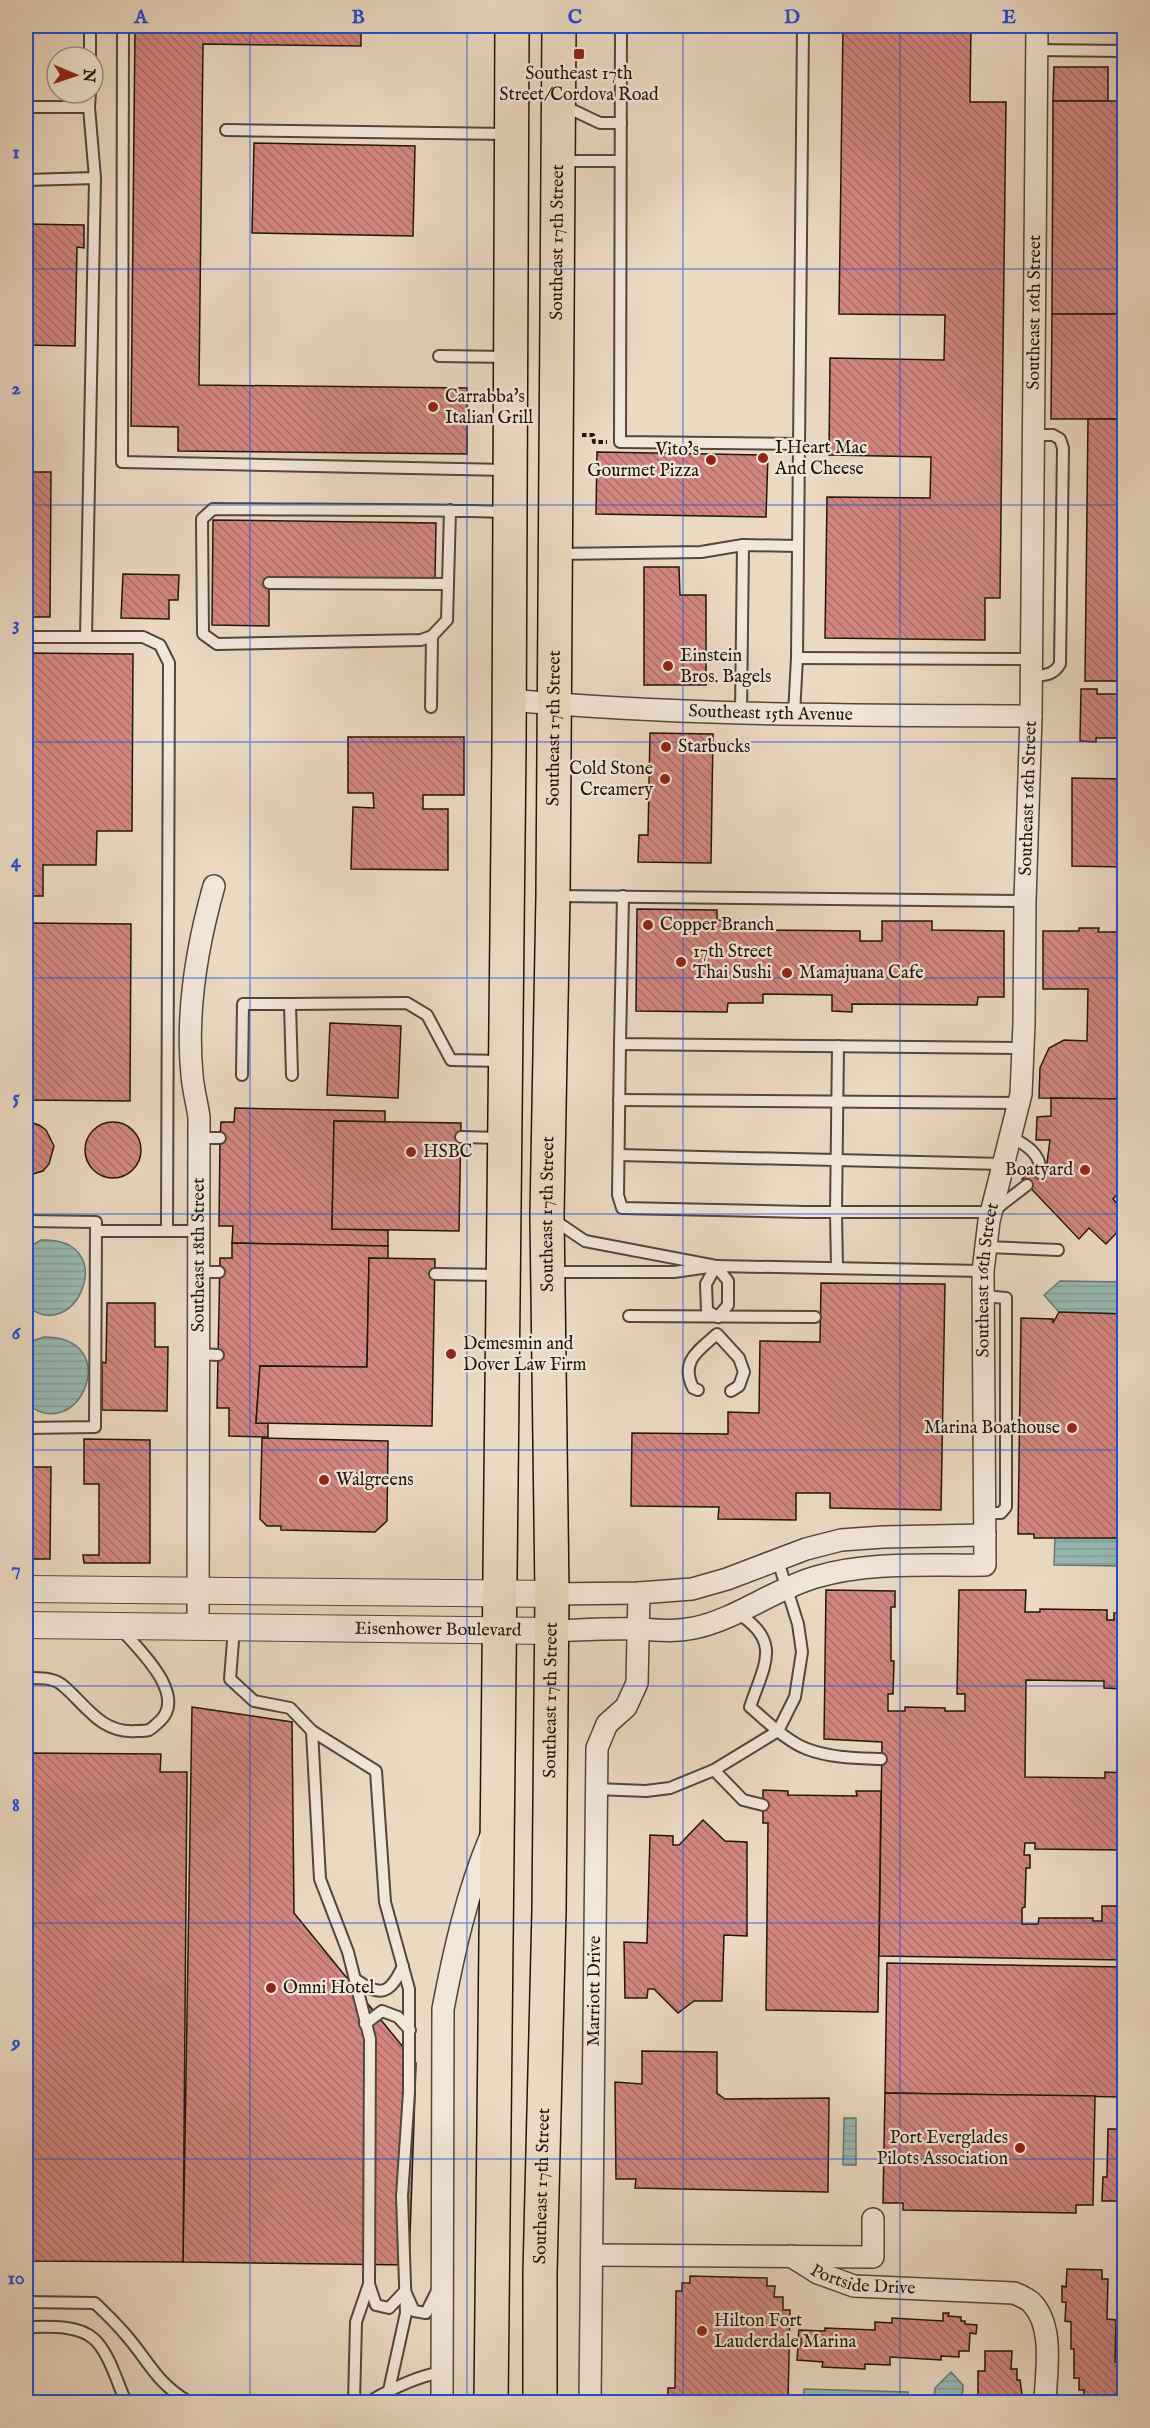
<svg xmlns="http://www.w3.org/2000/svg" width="1150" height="2428" font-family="'IM FELL English',serif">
<defs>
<pattern id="water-rules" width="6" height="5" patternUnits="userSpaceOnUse" patternTransform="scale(1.5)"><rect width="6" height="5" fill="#98bab4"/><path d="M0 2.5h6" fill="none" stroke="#839f9a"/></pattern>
<pattern id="building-back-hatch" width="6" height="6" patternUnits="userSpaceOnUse" patternTransform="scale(1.5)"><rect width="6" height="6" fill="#d38681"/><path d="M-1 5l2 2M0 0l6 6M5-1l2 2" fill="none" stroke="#ab6d68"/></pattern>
</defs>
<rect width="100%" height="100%" fill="#ebd9c2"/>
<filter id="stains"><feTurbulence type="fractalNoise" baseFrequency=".00333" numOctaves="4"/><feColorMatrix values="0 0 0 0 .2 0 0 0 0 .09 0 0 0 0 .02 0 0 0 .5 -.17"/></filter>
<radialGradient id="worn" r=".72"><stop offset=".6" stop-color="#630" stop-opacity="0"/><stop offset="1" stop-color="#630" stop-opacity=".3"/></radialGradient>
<g fill="url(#water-rules)" stroke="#687872" stroke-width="1.5">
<path d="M 41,1240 C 123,1237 75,1349 26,1305 L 26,1249 Z"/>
<path d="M 1060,1281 L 1124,1282 L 1124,1314 L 1059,1312 L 1044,1295 Z"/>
<path d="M 44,1337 C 126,1337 78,1448 26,1403 L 26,1346 L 32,1341 Z"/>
<path d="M 1055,1537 L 1124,1538 L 1124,1566 L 1054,1565 Z"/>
<path d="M 844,2118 L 856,2118 L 856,2165 L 843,2165 Z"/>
<path d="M 951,2372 L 963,2385 L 963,2392 L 954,2402 L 934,2402 L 935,2388 Z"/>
<path d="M 804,2389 L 908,2392 L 908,2402 L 803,2402 Z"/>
</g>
<g fill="url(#building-back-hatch)" stroke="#1f160e" stroke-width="1.5">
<path d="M 135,26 L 361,26 L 361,46 L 203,44 L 199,385 L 467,388 L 467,454 L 178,451 L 178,427 L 131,426 Z"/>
<path d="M 843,26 L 971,26 L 970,102 L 1006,102 L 1000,598 L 985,598 L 985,640 L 825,638 L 827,497 L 930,498 L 931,457 L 829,455 L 830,358 L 944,360 L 945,315 L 839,314 Z"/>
<path d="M 1054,67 L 1108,67 L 1108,101 L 1053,101 Z"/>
<path d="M 1053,101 L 1124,101 L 1124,314 L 1052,314 Z"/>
<path d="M 254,143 L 415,146 L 413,236 L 252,233 Z"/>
<path d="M 26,224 L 84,225 L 84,248 L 77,247 L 75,346 L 26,345 Z"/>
<path d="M 1052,314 L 1124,314 L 1124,419 L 1051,419 Z"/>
<path d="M 1088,419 L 1124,419 L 1124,681 L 1085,681 Z"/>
<path d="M 597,452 L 768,455 L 766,517 L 596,514 Z"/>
<path d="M 26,472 L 51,472 L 50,617 L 26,617 Z"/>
<path d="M 213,520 L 436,523 L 435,580 L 269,577 L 269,626 L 212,625 Z"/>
<path d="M 644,567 L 679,567 L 680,595 L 706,595 L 706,685 L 644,685 Z"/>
<path d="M 123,574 L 179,575 L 178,600 L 169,600 L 169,619 L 121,618 Z"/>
<path d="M 26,653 L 133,654 L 132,831 L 97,831 L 96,865 L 43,865 L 43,896 L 26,896 Z"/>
<path d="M 1081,689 L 1097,689 L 1097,694 L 1124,694 L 1124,738 L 1096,738 L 1096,742 L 1080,741 Z"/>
<path d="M 650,733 L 713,734 L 711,863 L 638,862 L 639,835 L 648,835 Z"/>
<path d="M 348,737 L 464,737 L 464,795 L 423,795 L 423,809 L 448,809 L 448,870 L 351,869 L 353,807 L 374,808 L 373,793 L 348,793 Z"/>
<path d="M 1072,778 L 1124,779 L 1124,867 L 1072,866 Z"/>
<path d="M 637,909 L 717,910 L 717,920 L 760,921 L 759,930 L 860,931 L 860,941 L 882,941 L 882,921 L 932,921 L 932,930 L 1004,931 L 1004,997 L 978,997 L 977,1005 L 852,1004 L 852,1012 L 832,1011 L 832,995 L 763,994 L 763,1003 L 728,1003 L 727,1012 L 636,1011 Z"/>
<path d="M 26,923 L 131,924 L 130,1101 L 26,1100 Z"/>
<path d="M 1079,928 L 1099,928 L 1098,932 L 1124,932 L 1124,1099 L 1039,1098 L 1040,1068 L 1049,1048 L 1064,1040 L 1087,1041 L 1088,989 L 1043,989 L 1043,931 L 1079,931 Z"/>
<path d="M 330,1023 L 401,1026 L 398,1098 L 327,1095 Z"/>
<path d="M 1051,1098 L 1123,1099 L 1124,1175 L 1121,1179 L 1124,1182 L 1124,1187 L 1113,1199 L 1124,1212 L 1124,1225 L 1106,1244 L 1089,1228 L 1079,1239 L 1022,1179 L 1035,1168 L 1045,1178 L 1050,1140 L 1036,1140 L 1037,1117 L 1051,1116 Z"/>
<path d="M 235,1108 L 385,1111 L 385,1122 L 334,1121 L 332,1229 L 388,1230 L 388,1246 L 232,1243 L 233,1226 L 219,1226 L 220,1138 L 221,1122 L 234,1122 Z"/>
<path d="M 26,1121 L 39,1125 L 46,1130 L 54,1146 L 49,1164 L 43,1171 L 26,1176 Z"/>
<path d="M 334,1121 L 461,1123 L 459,1231 L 332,1229 Z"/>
<circle cx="113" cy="1150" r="28"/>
<path d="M 232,1243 L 388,1246 L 388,1259 L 369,1258 L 367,1367 L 260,1366 L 256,1423 L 268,1423 L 268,1437 L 229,1436 L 229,1408 L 217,1408 L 220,1258 L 232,1258 Z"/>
<path d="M 369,1258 L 435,1259 L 432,1426 L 256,1423 L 260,1366 L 367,1367 Z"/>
<path d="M 821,1283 L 945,1284 L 941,1510 L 830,1508 L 830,1493 L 796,1493 L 796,1520 L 718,1519 L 719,1507 L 631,1506 L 632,1433 L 728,1434 L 728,1412 L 759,1413 L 760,1341 L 820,1342 Z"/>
<path d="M 107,1303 L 155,1303 L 155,1347 L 168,1347 L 167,1411 L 102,1410 L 102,1362 L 106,1363 Z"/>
<path d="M 1059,1312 L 1124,1314 L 1124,1538 L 1034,1538 L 1034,1534 L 1018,1534 L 1021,1318 L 1053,1319 L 1053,1323 Z"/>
<path d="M 262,1438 L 388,1441 L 387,1521 L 375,1532 L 281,1530 L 281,1526 L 267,1526 L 260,1519 Z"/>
<path d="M 84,1439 L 150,1440 L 150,1563 L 84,1563 L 83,1555 L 99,1555 L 99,1484 L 84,1484 Z"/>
<path d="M 26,1467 L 51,1467 L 50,1559 L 26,1559 Z"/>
<path d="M 826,1590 L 895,1591 L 895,1607 L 891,1607 L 891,1661 L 894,1661 L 893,1694 L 888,1694 L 888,1711 L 905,1711 L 905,1707 L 945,1708 L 945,1711 L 965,1711 L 965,1694 L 957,1694 L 959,1590 L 1026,1590 L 1025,1612 L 1040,1612 L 1040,1609 L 1107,1610 L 1107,1620 L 1114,1620 L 1114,1613 L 1124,1613 L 1124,1609 L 1124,1689 L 1104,1688 L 1104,1681 L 1026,1680 L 1025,1777 L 1105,1778 L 1105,1772 L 1124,1773 L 1124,1850 L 1035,1849 L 1035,1843 L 1025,1843 L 1024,1855 L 1030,1855 L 1030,1868 L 1026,1868 L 1025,1907 L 1022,1908 L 1022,1924 L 1038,1924 L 1039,1918 L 1093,1918 L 1093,1921 L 1102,1921 L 1102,1906 L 1124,1906 L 1124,1902 L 1124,1960 L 879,1956 L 882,1742 L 824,1739 Z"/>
<path d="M 192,1707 L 292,1722 L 294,1913 L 416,2063 L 409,2265 L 183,2262 Z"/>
<path d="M 26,1753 L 161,1754 L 160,1772 L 187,1772 L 183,2262 L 26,2261 Z"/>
<path d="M 763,1790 L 788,1791 L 788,1795 L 857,1796 L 856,1791 L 881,1791 L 878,2012 L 766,2010 L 768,1823 L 763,1823 Z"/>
<path d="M 703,1820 L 725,1841 L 747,1842 L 747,1936 L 724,1935 L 722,2001 L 694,2001 L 678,2013 L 654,1989 L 648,1989 L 647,1998 L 625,1998 L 624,1942 L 647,1943 L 650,1835 L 673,1836 L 673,1845 L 679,1845 Z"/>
<path d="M 887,1963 L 1124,1967 L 1124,2097 L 885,2093 Z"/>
<path d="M 642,2051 L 717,2052 L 717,2093 L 725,2099 L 829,2098 L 828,2192 L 635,2188 L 636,2179 L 616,2179 L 615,2082 L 642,2084 Z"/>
<path d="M 885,2093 L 1095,2096 L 1093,2205 L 1076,2205 L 1076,2213 L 903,2210 L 903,2203 L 883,2203 Z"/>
<path d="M 1108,2129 L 1124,2129 L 1124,2201 L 1102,2201 L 1103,2177 L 1107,2177 Z"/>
<path d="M 1067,2269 L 1102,2270 L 1102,2279 L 1108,2279 L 1107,2319 L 1116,2320 L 1115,2362 L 1119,2362 L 1118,2384 L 1124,2385 L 1123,2402 L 1083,2402 L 1084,2390 L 1079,2390 L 1079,2378 L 1074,2378 L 1074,2349 L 1071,2349 L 1071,2322 L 1065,2321 L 1066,2302 L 1062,2302 L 1062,2286 L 1066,2287 Z"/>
<path d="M 690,2276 L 767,2278 L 767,2286 L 775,2286 L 774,2297 L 783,2297 L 783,2310 L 790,2310 L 788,2402 L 668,2402 L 668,2388 L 675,2388 L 676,2291 L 682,2291 L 682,2283 L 690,2283 Z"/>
<path d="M 943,2313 L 949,2313 L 948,2316 L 961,2317 L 961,2321 L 965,2321 L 965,2324 L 977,2325 L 976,2334 L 970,2333 L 969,2351 L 959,2351 L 959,2357 L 941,2356 L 941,2360 L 890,2357 L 890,2365 L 865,2364 L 865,2369 L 822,2367 L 823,2362 L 797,2360 L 798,2346 L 801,2346 L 801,2339 L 798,2339 L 799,2330 L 825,2331 L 825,2328 L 875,2330 L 875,2322 L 892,2323 L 892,2318 L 943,2321 Z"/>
<path d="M 985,2351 L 1012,2351 L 1011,2369 L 1017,2369 L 1017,2380 L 1020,2380 L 1023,2402 L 978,2402 L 978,2371 L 985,2371 Z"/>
</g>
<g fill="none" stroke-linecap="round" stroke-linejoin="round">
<g stroke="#52473b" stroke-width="14">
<g id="service">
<path d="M 123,26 L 122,462 L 507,470"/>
<path d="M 621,26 L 620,442 L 799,444"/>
<path d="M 1037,50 L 1124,51"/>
<path d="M 90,57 L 90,26"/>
<path d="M 562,105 L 600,123 L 621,123"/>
<path d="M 26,107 L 89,107 L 90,93"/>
<path d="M 226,130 L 508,134"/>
<path d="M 561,161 L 620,161"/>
<path d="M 26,180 L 95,178"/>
<path d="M 439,356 L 507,357"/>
<path d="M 450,510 L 447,620 L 432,636 L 421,640 L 217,644 L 203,634 L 202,519 L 213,509 C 311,510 409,509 507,512"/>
<path d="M 558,554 L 701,552 L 743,545 L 798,546"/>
<path d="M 269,583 L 448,584"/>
<path d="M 26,637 L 143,637 L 160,645 L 169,663 L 167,1231"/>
<path d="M 86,637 L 95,178 L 89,107"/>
<path d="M 797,658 L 1031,659"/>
<path d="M 1031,676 C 1044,675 1053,676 1060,664 L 1063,448 L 1060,439 L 1053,435 L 1033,435"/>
<path d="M 431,707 L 432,636"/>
<path d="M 741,713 L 743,545"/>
<path d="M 794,714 L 797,658 L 803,26"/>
<path d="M 557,896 L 1025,901"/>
<path d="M 623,896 L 620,1044 L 1023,1048"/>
<path d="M 620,1044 L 618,1195 L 622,1208 L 805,1212 L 992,1212 L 1027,1185"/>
<path d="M 242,1075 L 243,1004 L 290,1004"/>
<path d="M 292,1075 L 290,1004 L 407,1003 L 427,1015 L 451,1060 L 502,1061"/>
<path d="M 619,1100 L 1019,1103"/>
<path d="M 461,1137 L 501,1138"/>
<path d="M 1011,1137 C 1026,1145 1042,1154 1040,1173"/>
<path d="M 199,1138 L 220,1138"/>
<path d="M 619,1155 L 1004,1164"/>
<path d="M 554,1220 L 585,1241 L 716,1266 L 728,1281 L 728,1305 L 718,1317 L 707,1311 L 706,1284 L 716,1266"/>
<path d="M 26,1221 L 96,1222 L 95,1427 L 26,1428"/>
<path d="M 96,1231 L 199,1231"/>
<path d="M 986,1247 L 1058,1250"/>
<path d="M 837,1268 L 836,1212 L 838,1046"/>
<path d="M 199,1272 L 219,1272"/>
<path d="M 552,1272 L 674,1272 L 716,1266 L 983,1271"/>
<path d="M 435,1274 L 500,1275"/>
<path d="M 983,1296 L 1006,1298 L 1006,1507 L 1001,1513 L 985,1513"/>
<path d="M 629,1316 L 815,1317"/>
<path d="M 199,1354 L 218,1355"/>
<path d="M 698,1390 L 693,1388 C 680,1361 698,1351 717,1334 L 739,1358 L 744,1372 L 739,1386 L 731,1391"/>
<path d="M 737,1613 C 783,1641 764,1665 750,1707 C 767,1721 786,1741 807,1749 C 831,1758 856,1758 881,1759"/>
<path d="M 234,1628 L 230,1679 L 254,1701 L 290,1708 L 312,1731 L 376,1771 L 385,1902 L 409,1989 L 409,2092 L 402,2196 L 406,2313 L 389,2390"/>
<path d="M 26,1678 C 37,1678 51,1677 61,1684 C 85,1703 100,1734 136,1731 C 140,1731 146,1731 149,1730 C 153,1728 157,1723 160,1721 C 188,1694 137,1648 121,1629"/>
<path d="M 312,1731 L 320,1879 L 348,1952 L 370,2039 L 369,2284 L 356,2322 L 354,2402"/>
<path d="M 714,1770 L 743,1800 L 763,1805"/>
<path d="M 596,1789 L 646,1791 L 670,1788 L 714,1770 L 778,1731 L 795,1697 L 802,1652 L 798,1624 L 778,1561"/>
<path d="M 355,1979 C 381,1998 390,1994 403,1966"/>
<path d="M 365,2024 L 382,2011 L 398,2017 L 410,2030"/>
<path d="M 369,2284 L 376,2305 L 389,2308 L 405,2291 L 414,2311 L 426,2313 L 437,2291"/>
<path d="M 26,2302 L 95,2303 C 105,2313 116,2323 125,2334 C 149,2361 155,2382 189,2402"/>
<path d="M 26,2327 C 46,2327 78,2324 94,2339 C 109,2352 118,2385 126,2402"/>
<path d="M 369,2402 C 391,2389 417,2376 443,2372"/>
</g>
</g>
<g stroke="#52473b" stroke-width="24">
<g id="minor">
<path id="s1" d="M 510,700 C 683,716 857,715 1031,716"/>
<path d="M 552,1594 L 639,1593 L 692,1589 L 727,1579 L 806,1549 L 841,1540 L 883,1537 L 985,1535"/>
<path id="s2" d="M 198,1627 L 199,1117 C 197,1103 193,1089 192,1075 C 186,1013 197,946 214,886"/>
<path id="s3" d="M 552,1631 C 581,1630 610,1628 639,1629 C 658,1630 675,1632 694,1628 C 737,1619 774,1589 816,1577 C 870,1561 929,1566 985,1565 L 983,1271 L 989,1221 L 1021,1094 L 1024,1024 L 1025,901 L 1031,716 L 1037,26"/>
<path d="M 593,2255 L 873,2257 L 873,2219"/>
<path id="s4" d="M 791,2256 L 818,2273 L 854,2286 L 1014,2293 C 1019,2295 1026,2298 1031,2302 C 1055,2326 1046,2372 1045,2402"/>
<path d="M 442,2402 L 443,2009 C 454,1951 467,1893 490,1838"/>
<path id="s5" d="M 590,2402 L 597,1748 L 607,1724 L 626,1707 L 637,1683 L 639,1593"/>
</g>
</g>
<g stroke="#52473b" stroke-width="28">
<g id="tertiary">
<path d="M 26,1589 L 552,1594"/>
<path id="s6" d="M 26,1625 L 552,1631"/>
</g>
</g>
<g stroke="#1f160e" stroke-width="36">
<g id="primary">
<path d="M 491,2402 L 509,747 L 512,26"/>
<path id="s7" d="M 540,2402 L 540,2273 L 549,1911 L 552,1594 L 547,1215 L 553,896 L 559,26"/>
</g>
</g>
<path stroke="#1f160e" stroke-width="4" stroke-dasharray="4.5 3" stroke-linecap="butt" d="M 582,435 L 593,435 L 594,442 L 607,442"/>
<use href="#service" stroke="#f2e6d7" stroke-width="10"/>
<use href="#minor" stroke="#f2e6d7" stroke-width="21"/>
<use href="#tertiary" stroke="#f2e6d7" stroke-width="26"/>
<use href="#primary" stroke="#ebd9c2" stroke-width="33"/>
</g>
<path fill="none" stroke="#1d4ed8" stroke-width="1.5" stroke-opacity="0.55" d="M 250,26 L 250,2402M 467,26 L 467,2402M 683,26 L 683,2402M 900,26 L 900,2402M 26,269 L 1124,269M 26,505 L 1124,505M 26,742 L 1124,742M 26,978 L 1124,978M 26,1214 L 1124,1214M 26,1450 L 1124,1450M 26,1686 L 1124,1686M 26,1923 L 1124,1923M 26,2159 L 1124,2159"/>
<g fill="#8f2418" stroke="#f2e6d7" stroke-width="2">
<rect x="573" y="48" width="12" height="12" rx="3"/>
<circle cx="433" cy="407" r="6"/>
<circle cx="763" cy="458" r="6"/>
<circle cx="711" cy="460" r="6"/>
<circle cx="668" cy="666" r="6"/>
<circle cx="666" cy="747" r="6"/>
<circle cx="665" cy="779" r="6"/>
<circle cx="648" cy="925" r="6"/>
<circle cx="681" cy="962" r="6"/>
<circle cx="787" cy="973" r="6"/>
<circle cx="411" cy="1152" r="6"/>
<circle cx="1085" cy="1170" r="6"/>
<circle cx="451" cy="1354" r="6"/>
<circle cx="1072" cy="1428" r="6"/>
<circle cx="324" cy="1480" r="6"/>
<circle cx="271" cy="1988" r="6"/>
<circle cx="1020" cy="2148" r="6"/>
<circle cx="702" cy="2331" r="6"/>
</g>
<g text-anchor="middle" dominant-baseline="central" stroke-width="4.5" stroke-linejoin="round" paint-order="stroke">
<g font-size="18" fill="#1f160e" stroke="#f2e6d7" text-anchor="start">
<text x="579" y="74" text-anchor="middle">Southeast 17th<tspan x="579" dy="21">Street/Cordova Road</tspan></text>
<text x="445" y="397">Carrabba's<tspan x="445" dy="21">Italian Grill</tspan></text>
<text x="775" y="448">I Heart Mac<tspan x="775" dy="21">And Cheese</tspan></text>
<text x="699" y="450" text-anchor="end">Vito's<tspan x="699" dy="21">Gourmet Pizza</tspan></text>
<text x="680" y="656">Einstein<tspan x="680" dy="21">Bros. Bagels</tspan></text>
<text x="678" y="747">Starbucks</text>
<text x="653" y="769" text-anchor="end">Cold Stone<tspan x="653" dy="21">Creamery</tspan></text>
<text x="660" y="925">Copper Branch</text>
<text x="693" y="952">17th Street<tspan x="693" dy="21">Thai Sushi</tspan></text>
<text x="799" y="973">Mamajuana Cafe</text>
<text x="423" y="1152">HSBC</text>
<text x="1073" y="1170" text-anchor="end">Boatyard</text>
<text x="463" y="1344">Demesmin and<tspan x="463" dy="21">Dover Law Firm</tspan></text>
<text x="1060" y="1428" text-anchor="end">Marina Boathouse</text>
<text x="336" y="1480">Walgreens</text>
<text x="283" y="1988">Omni Hotel</text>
<text x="1008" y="2138" text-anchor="end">Port Everglades<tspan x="1008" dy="21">Pilots Association</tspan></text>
<text x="714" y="2321">Hilton Fort<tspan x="714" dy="21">Lauderdale Marina</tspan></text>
</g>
<g font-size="18" fill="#1f160e" stroke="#f2e6d7">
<text stroke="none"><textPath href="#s7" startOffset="2160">Southeast 17th Street</textPath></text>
<text stroke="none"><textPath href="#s3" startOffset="1702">Southeast 16th Street</textPath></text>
<text stroke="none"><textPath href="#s1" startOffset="261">Southeast 15th Avenue</textPath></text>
<text stroke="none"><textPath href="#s7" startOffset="1674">Southeast 17th Street</textPath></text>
<text stroke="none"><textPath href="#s3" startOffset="1216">Southeast 16th Street</textPath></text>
<text stroke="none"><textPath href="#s7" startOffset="1188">Southeast 17th Street</textPath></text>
<text stroke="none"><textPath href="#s2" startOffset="372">Southeast 18th Street</textPath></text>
<text stroke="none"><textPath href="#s3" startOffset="730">Southeast 16th Street</textPath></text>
<text stroke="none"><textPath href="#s6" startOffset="412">Eisenhower Boulevard</textPath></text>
<text stroke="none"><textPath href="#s7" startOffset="702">Southeast 17th Street</textPath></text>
<text stroke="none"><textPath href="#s5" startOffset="411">Marriott Drive</textPath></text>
<text stroke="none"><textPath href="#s7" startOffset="216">Southeast 17th Street</textPath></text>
<text stroke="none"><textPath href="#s4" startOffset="78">Portside Drive</textPath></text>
</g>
</g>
<rect width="1150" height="2428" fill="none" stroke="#ebd9c2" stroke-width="66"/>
<g transform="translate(75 75) rotate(92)"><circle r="28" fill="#f2e6d7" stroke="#9e9387" stroke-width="1.5"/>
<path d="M0-4.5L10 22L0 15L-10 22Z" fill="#8f2418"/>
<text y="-9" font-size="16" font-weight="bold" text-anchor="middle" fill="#1f160e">N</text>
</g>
<rect x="33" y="33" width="1084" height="2362" fill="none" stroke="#1d4ed8" stroke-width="2"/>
<g font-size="20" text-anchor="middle" font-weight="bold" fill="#1d4ed8">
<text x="141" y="23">A</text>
<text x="358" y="23">B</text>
<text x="575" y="23">C</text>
<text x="792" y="23">D</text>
<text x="1009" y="23">E</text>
<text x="16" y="158">1</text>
<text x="16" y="394">2</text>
<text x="16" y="630">3</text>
<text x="16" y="867">4</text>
<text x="16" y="1103">5</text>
<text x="16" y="1339">6</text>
<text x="16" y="1575">7</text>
<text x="16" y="1811">8</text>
<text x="16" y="2048">9</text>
<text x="16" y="2284">10</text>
</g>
<rect width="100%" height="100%" filter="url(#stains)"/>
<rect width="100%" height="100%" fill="url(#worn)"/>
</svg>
